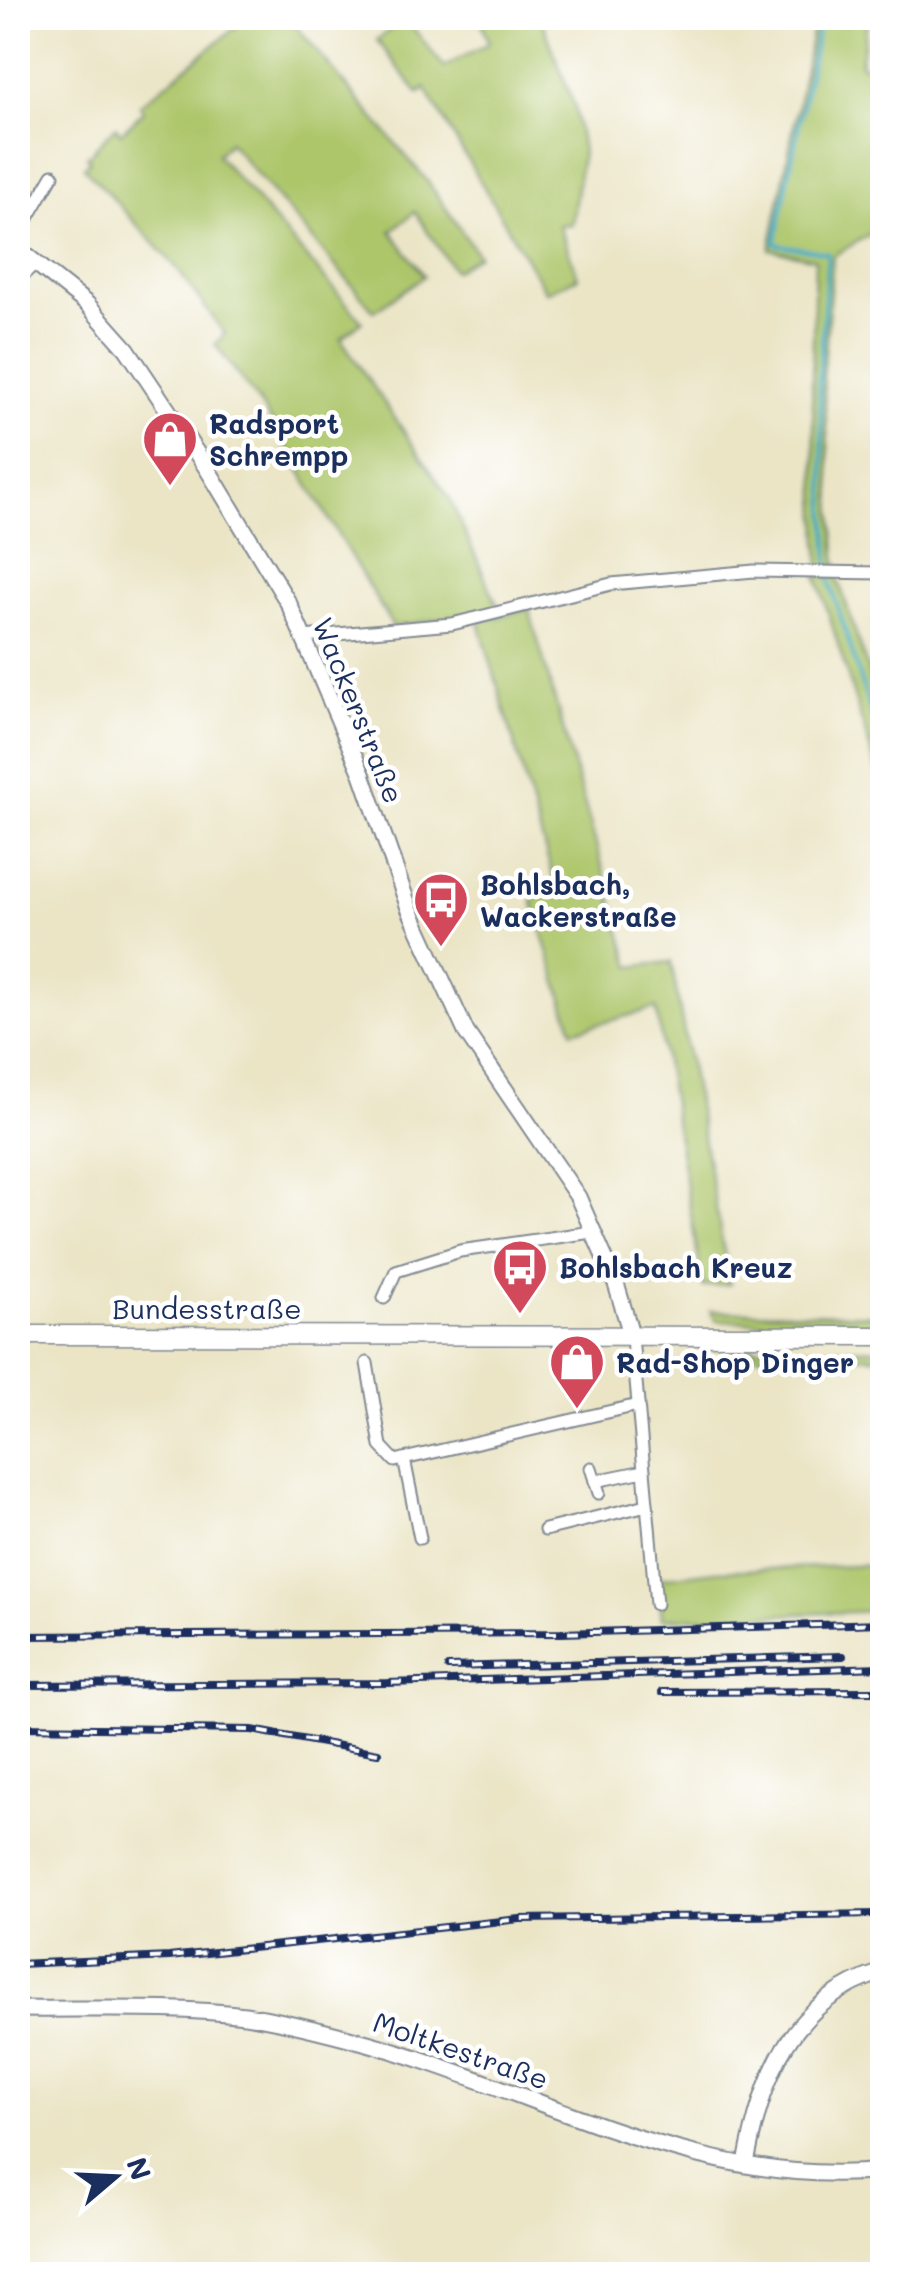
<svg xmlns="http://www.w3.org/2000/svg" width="900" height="2292" font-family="Mali,sans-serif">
<rect width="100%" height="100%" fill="#fff"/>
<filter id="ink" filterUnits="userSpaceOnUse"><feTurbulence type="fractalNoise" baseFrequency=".01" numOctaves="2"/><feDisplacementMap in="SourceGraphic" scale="20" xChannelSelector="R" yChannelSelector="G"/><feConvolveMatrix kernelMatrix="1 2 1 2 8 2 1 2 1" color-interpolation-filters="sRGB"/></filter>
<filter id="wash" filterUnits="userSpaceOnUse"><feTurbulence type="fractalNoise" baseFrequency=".0048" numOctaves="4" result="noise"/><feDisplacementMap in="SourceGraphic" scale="40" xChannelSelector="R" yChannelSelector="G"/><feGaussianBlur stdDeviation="2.25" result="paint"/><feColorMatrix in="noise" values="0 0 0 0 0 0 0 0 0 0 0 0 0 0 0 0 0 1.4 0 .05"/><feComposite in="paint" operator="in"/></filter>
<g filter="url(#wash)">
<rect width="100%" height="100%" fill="#ebe5c6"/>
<g fill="#adc66b" stroke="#647a64" stroke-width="2.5">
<path d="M 247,18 L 289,18 L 428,182 L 478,255 L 454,271 L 415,212 L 391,231 L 424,276 L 374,311 L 229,142 L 217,155 L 362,321 L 341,339 L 450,499 L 499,609 L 393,627 L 263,408 L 215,344 L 225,334 L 175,266 L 84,167 L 90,161 L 87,157 L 115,127 L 121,133 L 144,111 L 140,105 Z"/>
<path d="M 405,18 L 444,67 L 489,43 L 482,23 L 491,18 L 541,18 L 575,108 L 582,152 L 572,224 L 559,225 L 578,277 L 546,292 L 425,88 L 419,94 L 377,40 Z"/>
<path d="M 815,18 L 847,24 L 849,18 L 868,18 L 860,65 L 882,68 L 882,227 L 833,256 L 823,378 L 837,568 L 820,567 L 812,382 L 815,259 L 770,249 Z"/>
<path d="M 817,576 L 837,576 L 882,713 L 882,787 Z"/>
<path d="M 529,609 L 631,967 L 671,962 L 730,1284 L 703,1287 L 656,1008 L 573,1031 L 532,900 L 557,891 L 479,622 Z"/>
<path d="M 710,1311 L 882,1315 L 882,1329 L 716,1320 Z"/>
<path d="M 745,1348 L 882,1349 L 882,1357 L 754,1355 Z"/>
<path d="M 882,1565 L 882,1611 L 662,1619 L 658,1578 L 716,1571 Z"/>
</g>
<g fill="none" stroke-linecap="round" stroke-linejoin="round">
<g stroke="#46acc6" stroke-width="4">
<path d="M 820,18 L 775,244 L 828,253 L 819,382 L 829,565"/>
<path d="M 829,579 L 882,748"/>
</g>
</g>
</g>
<g filter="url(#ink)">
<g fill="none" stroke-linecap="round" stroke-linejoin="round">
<g stroke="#838a92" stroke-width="15">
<g id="street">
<path d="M 18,235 L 53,175"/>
<path d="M 18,280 L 35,263"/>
<path d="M 303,637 L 452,624 L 611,584 L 754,571 L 882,573"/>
<path d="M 384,1298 L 396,1271 L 460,1251 L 592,1232"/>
<path d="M 632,1337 L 656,1604"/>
<path d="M 367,1363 L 381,1446 L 395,1461 L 638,1405"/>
<path d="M 404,1459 L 420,1538"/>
<path d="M 591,1468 L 599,1493"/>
<path d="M 595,1481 L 644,1471"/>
<path d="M 545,1530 L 647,1505"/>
</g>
</g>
<g stroke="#838a92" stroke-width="19">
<g id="secondary">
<path d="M 18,24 L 21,18"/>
<path d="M 18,249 L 87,304 L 127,349 L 208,470 L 289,604 L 362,774 L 409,908 L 466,1032 L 578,1197 L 616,1284 L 632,1337"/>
<path d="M 18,2009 C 90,2010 173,2006 245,2015 C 279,2020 315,2029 349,2038 C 524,2083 696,2191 882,2171"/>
<path d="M 746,2164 C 762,2076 790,2001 882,1972"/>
</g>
</g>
<g stroke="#838a92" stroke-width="21">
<path id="primary" d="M 18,1335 L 882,1336"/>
</g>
<use href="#street" stroke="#fff" stroke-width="11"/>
<use href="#secondary" stroke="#fff" stroke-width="15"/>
<use href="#primary" stroke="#fff" stroke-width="18"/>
<g stroke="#1b2f5e" stroke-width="8">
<g id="rail">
<path d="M 18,1636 L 561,1633 L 882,1623"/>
<path d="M 448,1667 L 843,1656"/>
<path d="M 18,1685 L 388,1683 L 882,1667"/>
<path d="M 662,1692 L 882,1691"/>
<path d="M 18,1727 L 252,1730 L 378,1753"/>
<path d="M 18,1964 L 169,1957 L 520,1919 L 882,1914"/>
</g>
</g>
<use href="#rail" stroke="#fff" stroke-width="4" stroke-dasharray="11" stroke-linecap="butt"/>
</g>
</g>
<defs>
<g id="shop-pin" transform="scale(2.875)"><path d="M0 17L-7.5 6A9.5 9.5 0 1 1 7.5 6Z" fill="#d1495b" stroke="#fff"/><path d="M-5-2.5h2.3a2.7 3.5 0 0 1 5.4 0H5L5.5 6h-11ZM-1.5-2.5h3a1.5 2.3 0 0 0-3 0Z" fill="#fff"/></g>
<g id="bus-pin" transform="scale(2.875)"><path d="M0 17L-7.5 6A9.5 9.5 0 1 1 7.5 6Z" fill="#d1495b" stroke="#fff"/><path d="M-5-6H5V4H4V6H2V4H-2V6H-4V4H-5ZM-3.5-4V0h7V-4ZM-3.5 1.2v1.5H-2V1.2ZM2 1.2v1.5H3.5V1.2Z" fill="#fff"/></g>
</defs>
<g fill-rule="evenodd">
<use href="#shop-pin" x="170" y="439"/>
<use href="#bus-pin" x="441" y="900"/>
<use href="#bus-pin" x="520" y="1267"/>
<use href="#shop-pin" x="577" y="1362"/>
</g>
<g text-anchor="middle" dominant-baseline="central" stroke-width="9" stroke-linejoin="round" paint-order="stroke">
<g font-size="28" font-weight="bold" fill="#1b2f5e" stroke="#fff" text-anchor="start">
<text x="209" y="423">Radsport<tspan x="209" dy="32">Schrempp</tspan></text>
<text x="480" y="884">Bohlsbach,<tspan x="480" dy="32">Wackerstraße</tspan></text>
<text x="559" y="1267">Bohlsbach Kreuz</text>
<text x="616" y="1362">Rad-Shop Dinger</text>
</g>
<g font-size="28" fill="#1b2f5e" stroke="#fff">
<text transform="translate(359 710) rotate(68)">Wackerstraße</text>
<text x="207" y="1308">Bundesstraße</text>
<text transform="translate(461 2050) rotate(19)">Moltkestraße</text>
</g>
</g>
<rect width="900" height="2292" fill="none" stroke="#fff" stroke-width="60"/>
<g transform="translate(115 2177) rotate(71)" stroke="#ffffff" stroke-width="8" paint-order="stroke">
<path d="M0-8L18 38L0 25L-18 38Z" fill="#1b2f5e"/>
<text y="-15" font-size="28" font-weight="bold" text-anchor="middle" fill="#1b2f5e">N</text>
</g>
</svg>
